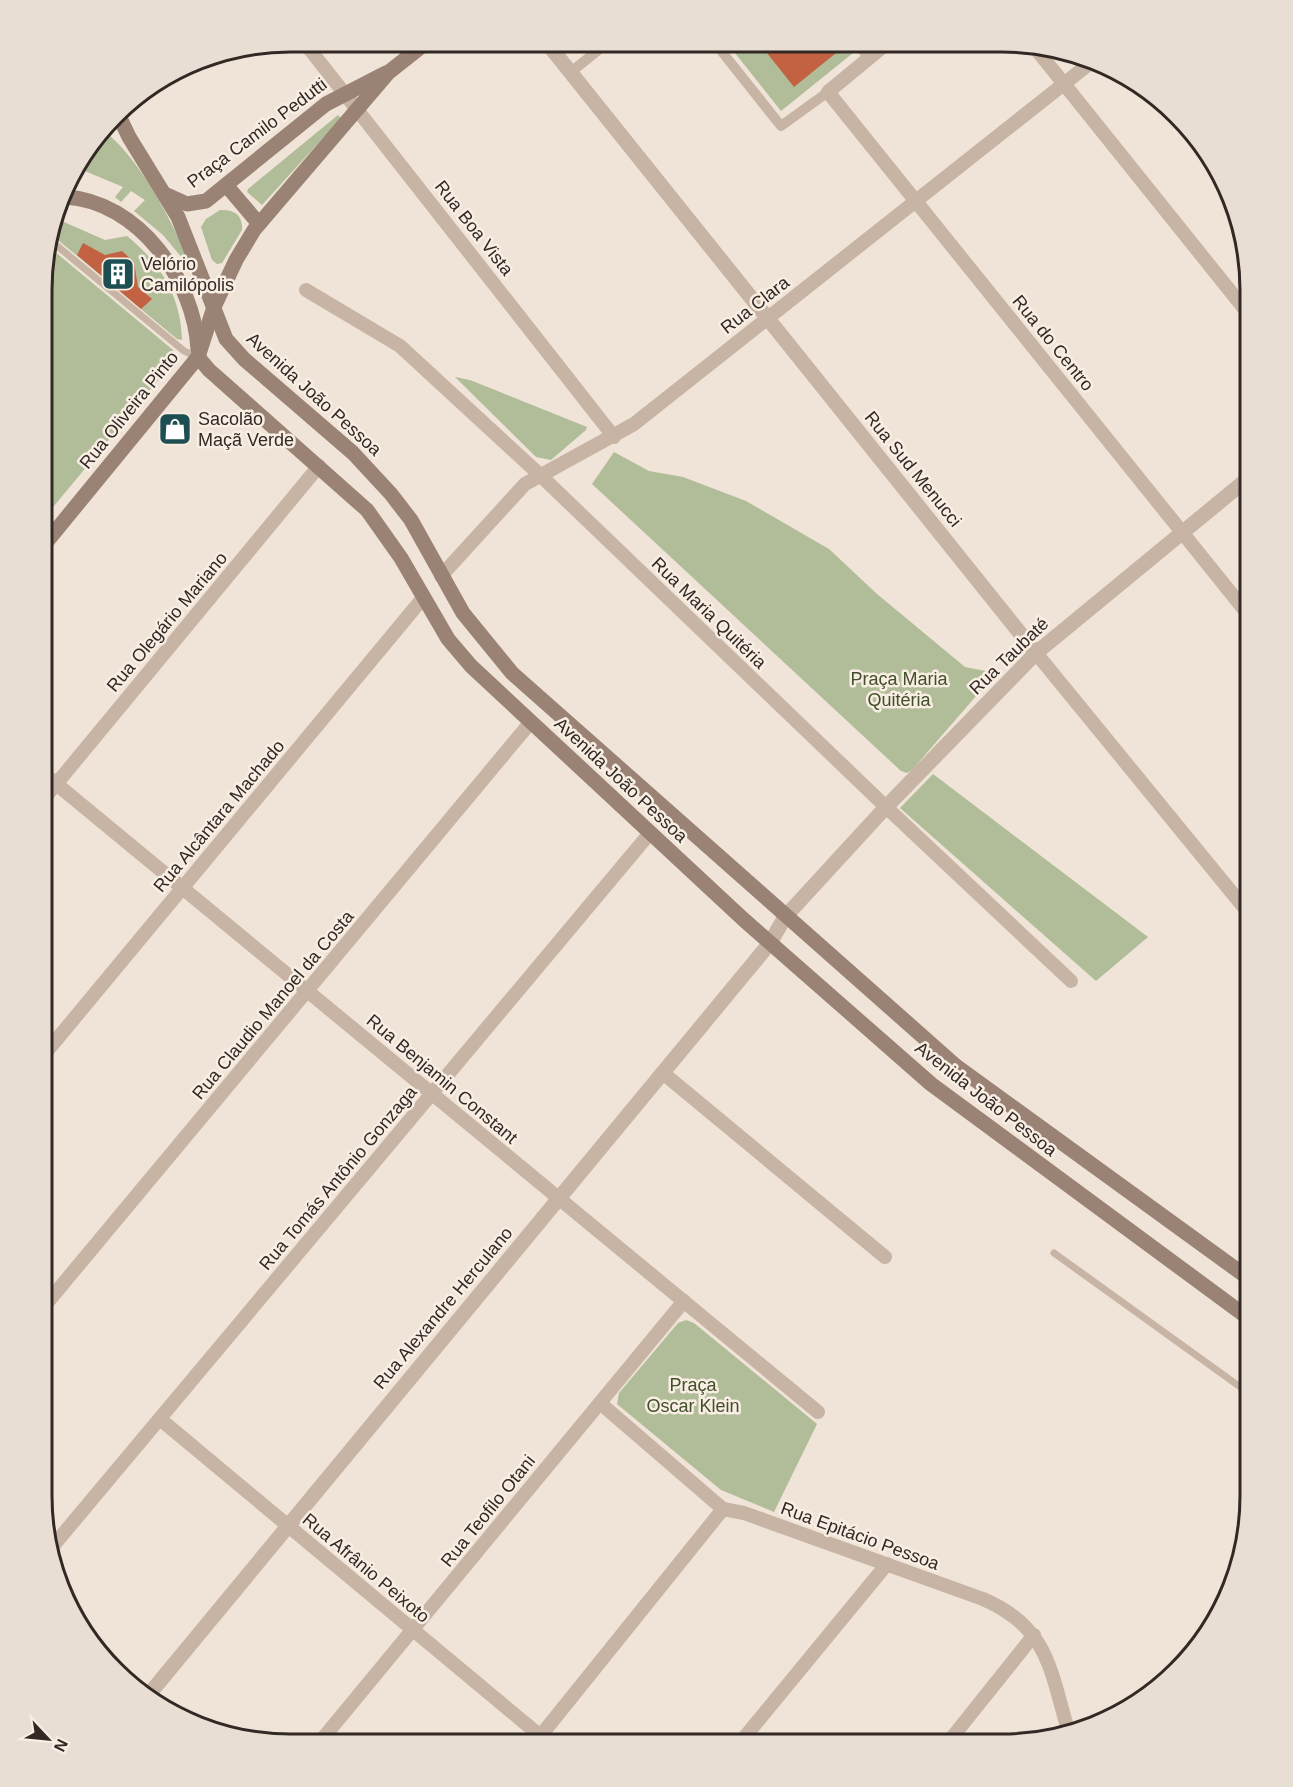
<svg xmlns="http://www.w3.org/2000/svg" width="1293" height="1787" font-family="Arial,sans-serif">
<rect width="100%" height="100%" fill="#efe4d7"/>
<g fill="#b1bd98">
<path d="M 727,43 L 846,44 L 853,53 L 781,111 Z"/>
<path d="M 338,115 L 341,118 L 262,205 L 247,192 L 248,189 Z"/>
<path d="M 104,131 C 139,157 173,223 190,263 L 188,265 L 163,235 L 134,211 L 145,200 L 131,191 L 121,202 L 115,197 L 123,187 L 80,169 L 71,178 L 75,166 Z"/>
<path d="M 220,210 C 234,209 243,215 242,230 L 222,263 L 217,264 L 212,260 L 201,227 L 206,219 Z"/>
<path d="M 57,219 L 105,240 L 127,236 C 160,263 181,296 182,340 L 177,339 L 52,235 Z"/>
<path d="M 48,246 L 173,350 L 175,360 L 44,518 L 44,257 Z"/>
<path d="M 455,377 L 470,380 L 587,427 L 586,430 L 551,460 L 536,457 Z"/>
<path d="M 614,452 L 649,471 L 683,477 L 746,501 L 829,549 L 877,594 L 965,667 L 996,673 L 912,770 L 907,773 L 901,771 L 592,484 Z"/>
<path d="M 933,774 L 1148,937 L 1096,981 L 900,808 Z"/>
<path d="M 686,1320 L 694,1323 L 817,1424 L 774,1512 L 721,1490 L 617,1404 L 619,1393 L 678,1323 Z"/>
</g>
<g fill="#c26243">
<path d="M 759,43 L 828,44 L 836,53 L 794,87 Z"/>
<path d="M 83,243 L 105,255 L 122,251 L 134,262 L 138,287 L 152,299 L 141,309 L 77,255 Z"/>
</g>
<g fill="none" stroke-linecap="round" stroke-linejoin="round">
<g stroke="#c7b4a4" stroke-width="7">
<path d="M 50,240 L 184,351 L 198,357"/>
<path d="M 1054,1253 L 1250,1394"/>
</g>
<g stroke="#c7b4a4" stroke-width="10">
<path d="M 715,43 L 781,126 L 828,92"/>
<path d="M 571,72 L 607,43"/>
</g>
<g stroke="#c7b4a4" stroke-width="14">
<path d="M 304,42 L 614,437"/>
<path d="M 860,44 L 870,56"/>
<path d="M 886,44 L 828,92 L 1251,618"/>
<path d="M 1032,44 L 1251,317"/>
<path d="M 306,290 L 400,346 L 540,475 L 886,807 L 1071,981"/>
<path d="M 441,576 L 525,484 L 634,424 L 1094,60"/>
<path d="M 1036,653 L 1251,916"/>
<path d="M 43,773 L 818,1412"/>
<path d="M 43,800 L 319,466"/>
<path d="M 43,1056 L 423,598"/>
<path d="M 663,1073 L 885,1257"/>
<path d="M 42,1309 L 530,723"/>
<path d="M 600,1403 L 723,1509 L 744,1513 L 983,1599 C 1048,1627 1050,1669 1068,1730"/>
<path d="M 160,1419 L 550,1744"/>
<path d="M 53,1546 L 650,833"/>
<path d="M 319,1743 L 684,1301"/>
<path d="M 534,1744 L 723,1509"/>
<path d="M 739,1744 L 887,1564"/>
<path d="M 946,1745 L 1034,1635"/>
</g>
<g stroke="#c7b4a4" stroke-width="15">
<path d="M 547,43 L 1036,653"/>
<path d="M 146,1698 L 770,943 L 785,917 L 886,807 L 1036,653 L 1251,476"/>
</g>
<g stroke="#9a8375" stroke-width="15">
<path d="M 118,114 L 129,137 L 178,217 L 226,339 L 244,359 L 353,453 L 391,494 L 411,520 L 463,613 L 512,673 L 956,1066 L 1251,1280"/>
<path d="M 226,185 L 259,224"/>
<path d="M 167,195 L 187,204 L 206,201 L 326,104 L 386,73"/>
<path d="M 65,197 C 139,201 194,280 198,349"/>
<path d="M 198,357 L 209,370 L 367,510 L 401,558 L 448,639 L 471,666 L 743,919 L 931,1084 L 1251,1320"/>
<path d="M 44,545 L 198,357 L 214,307 L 236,260 L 254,230 L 389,72 L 427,42"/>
</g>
</g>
<defs>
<g id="building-square" transform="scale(1.725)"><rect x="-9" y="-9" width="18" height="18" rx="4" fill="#1d4e52" stroke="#f8eee3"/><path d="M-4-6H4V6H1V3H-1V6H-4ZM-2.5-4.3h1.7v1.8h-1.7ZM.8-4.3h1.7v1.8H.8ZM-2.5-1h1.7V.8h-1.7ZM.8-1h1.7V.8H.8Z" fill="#fff"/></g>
<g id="shop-square" transform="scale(1.725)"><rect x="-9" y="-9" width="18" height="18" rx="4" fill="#1d4e52" stroke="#f8eee3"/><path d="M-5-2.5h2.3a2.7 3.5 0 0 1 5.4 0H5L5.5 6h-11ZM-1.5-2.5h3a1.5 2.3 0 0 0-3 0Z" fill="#fff"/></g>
</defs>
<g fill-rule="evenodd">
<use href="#building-square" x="118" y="274"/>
<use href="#shop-square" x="175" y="429"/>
</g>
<g text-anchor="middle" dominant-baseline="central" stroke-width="5" stroke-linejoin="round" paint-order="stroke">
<g font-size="18" fill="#322925" stroke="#f8eee3">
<text transform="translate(257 133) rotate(-37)">Praça Camilo Pedutti</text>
<text transform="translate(474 228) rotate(52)">Rua Boa Vista</text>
<text transform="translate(755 305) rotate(-38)">Rua Clara</text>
<text transform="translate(1053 343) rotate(51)">Rua do Centro</text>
<text transform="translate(314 394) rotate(42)">Avenida João Pessoa</text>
<text transform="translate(129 410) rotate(-51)">Rua Oliveira Pinto</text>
<text transform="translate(913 469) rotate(51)">Rua Sud Menucci</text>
<text transform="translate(709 613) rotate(44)">Rua Maria Quitéria</text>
<text transform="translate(167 622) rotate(-50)">Rua Olegário Mariano</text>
<text transform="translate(1009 656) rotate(-44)">Rua Taubaté</text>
<text transform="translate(621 780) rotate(43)">Avenida João Pessoa</text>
<text transform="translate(219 816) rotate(-50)">Rua Alcântara Machado</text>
<text transform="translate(273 1005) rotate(-50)">Rua Claudio Manoel da Costa</text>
<text transform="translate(442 1079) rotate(40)">Rua Benjamin Constant</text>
<text transform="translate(986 1099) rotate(38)">Avenida João Pessoa</text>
<text transform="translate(338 1178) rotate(-50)">Rua Tomás Antônio Gonzaga</text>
<text transform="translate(443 1308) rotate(-50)">Rua Alexandre Herculano</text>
<text transform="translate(488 1511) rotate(-51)">Rua Teofilo Otani</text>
<text transform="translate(860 1536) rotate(20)">Rua Epitácio Pessoa</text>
<text transform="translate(366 1568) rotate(40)">Rua Afrânio Peixoto</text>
</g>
<g font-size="18" fill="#322925" stroke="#f8eee3" text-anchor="start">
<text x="141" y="264">Velório<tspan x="141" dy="21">Camilópolis</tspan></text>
<text x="198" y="419">Sacolão<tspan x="198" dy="21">Maçã Verde</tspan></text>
</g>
<g font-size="18" fill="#424f2a" stroke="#f8eee3">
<text x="899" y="679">Praça Maria<tspan x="899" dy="21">Quitéria</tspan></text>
<text x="693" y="1385">Praça<tspan x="693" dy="21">Oscar Klein</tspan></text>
</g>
</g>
<path d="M0 0H1293V1787H0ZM290 52H1002A238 238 0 0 1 1240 290V1496A238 238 0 0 1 1002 1734H290A238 238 0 0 1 52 1496V290A238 238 0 0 1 290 52Z" fill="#e8ded4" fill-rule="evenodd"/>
<path fill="none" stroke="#322925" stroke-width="3" d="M290 52H1002A238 238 0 0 1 1240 290V1496A238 238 0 0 1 1002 1734H290A238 238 0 0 1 52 1496V290A238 238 0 0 1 290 52Z"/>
<g transform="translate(48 1739) rotate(116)" stroke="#f8eee3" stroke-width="4.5" paint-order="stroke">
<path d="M0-4.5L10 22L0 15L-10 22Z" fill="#322925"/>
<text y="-9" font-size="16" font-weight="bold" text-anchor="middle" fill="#322925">N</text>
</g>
</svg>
